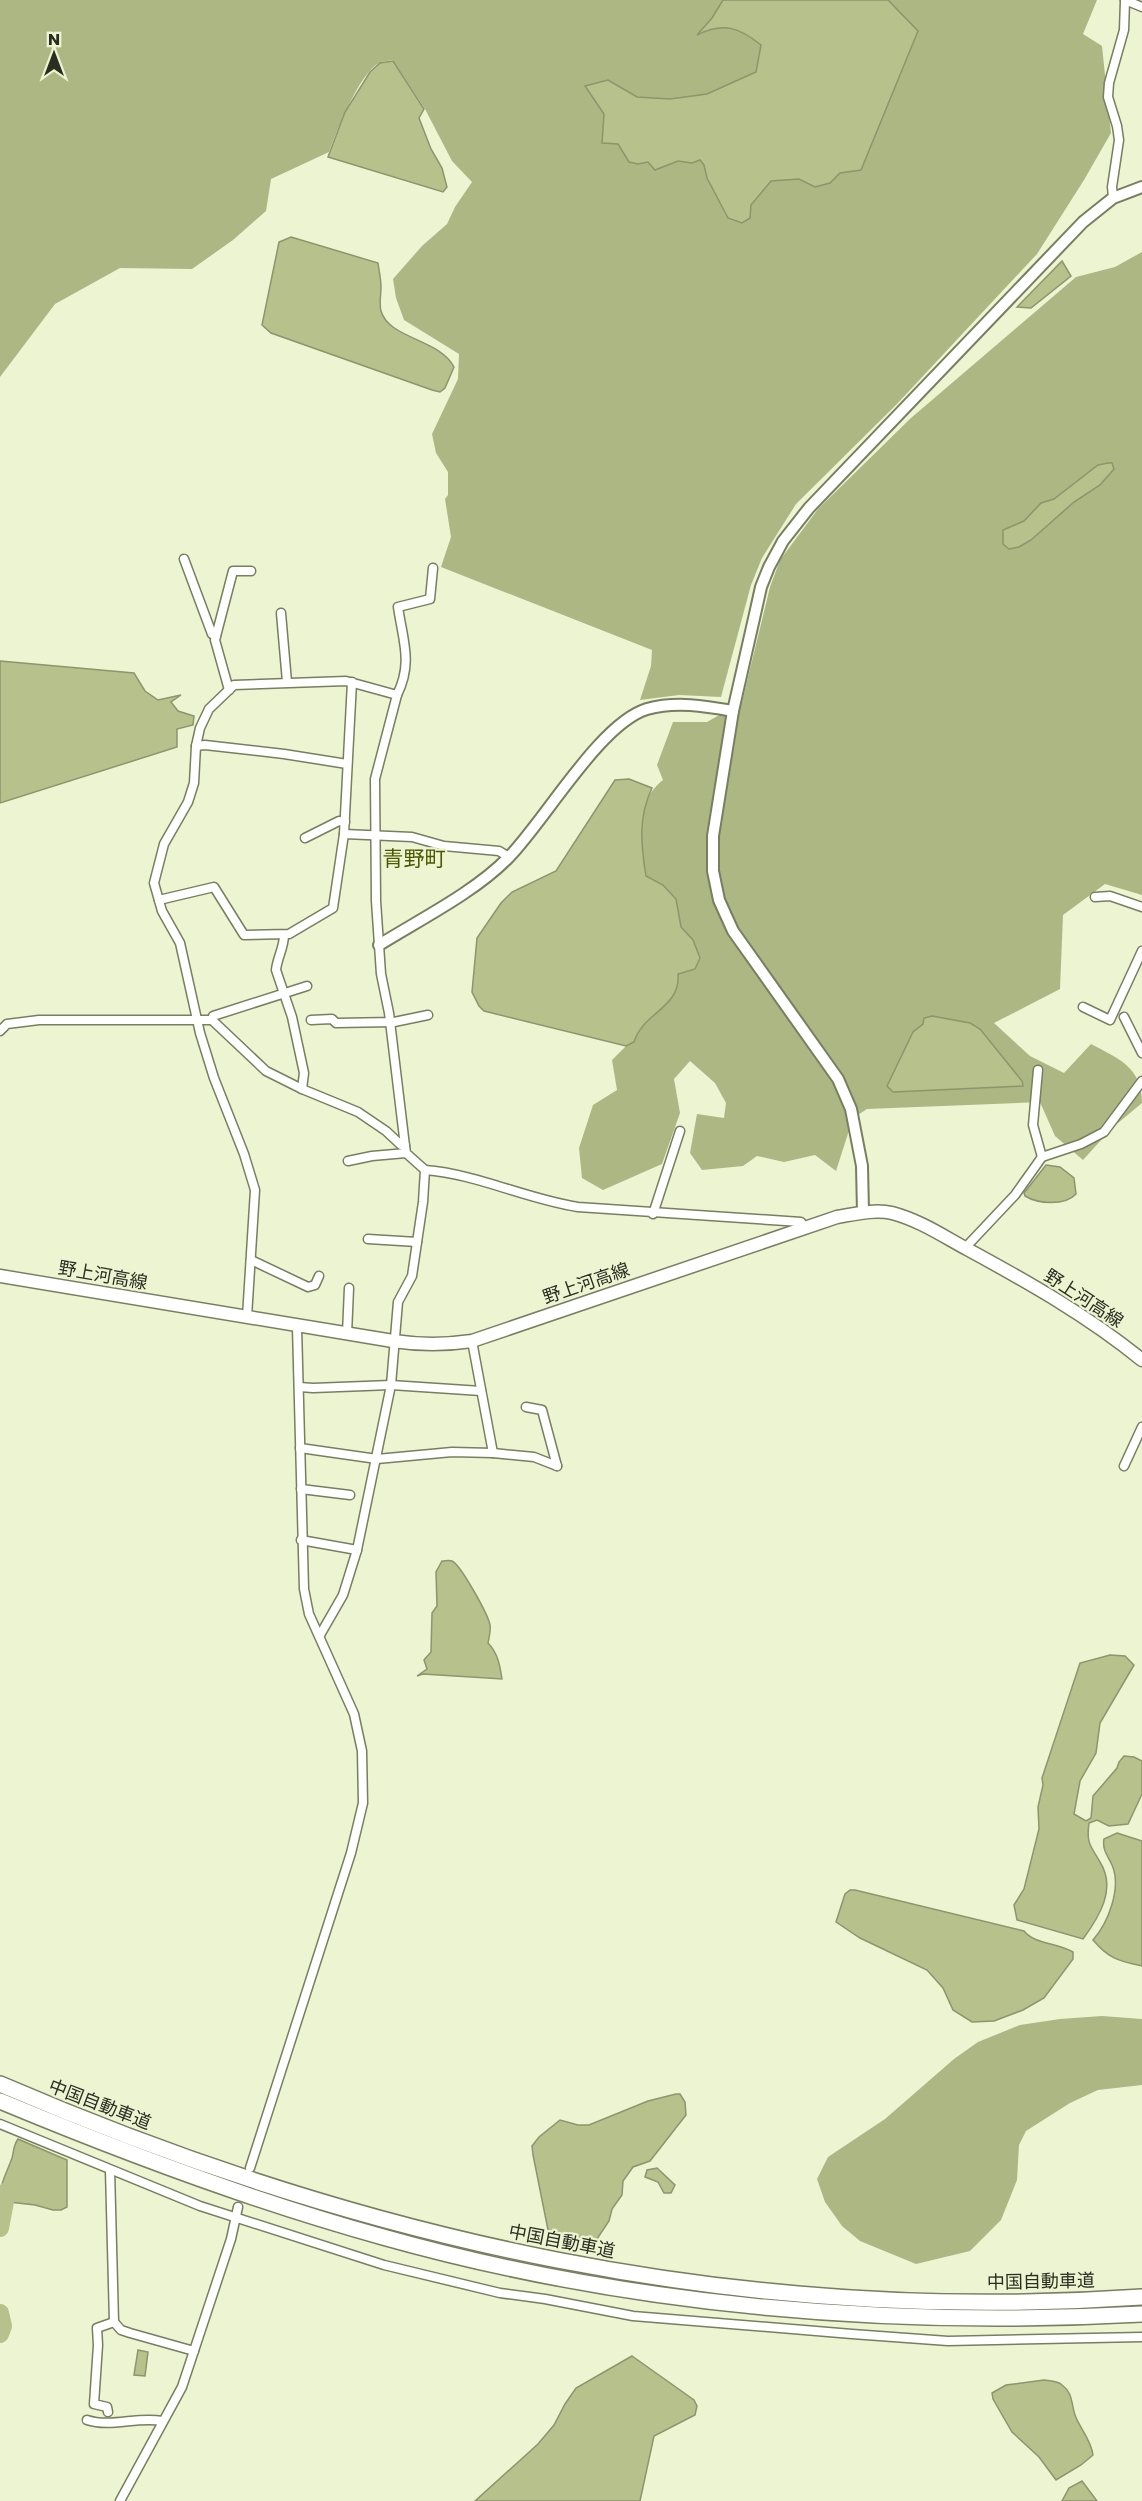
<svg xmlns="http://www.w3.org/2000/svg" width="1142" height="2501" font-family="Poppins,'Noto Sans JP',sans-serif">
<rect width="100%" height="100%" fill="#ecf4d2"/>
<g fill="#adb783">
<path d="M 0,0 L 1097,0 L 1083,34 L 1102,46 L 1111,133 L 1084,180 L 1037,254 L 896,405 L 796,504 L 762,558 L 751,585 L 721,697 L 679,695 L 640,700 L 651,666 L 652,650 L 441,567 L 451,537 L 445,499 L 448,495 L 448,472 L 436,453 L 432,434 L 458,379 L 459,354 L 404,320 L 396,298 L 393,279 L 422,246 L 447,224 L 455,207 L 472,182 L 452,161 L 425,109 L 393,60 C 389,61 383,61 379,63 C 359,74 337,130 329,152 L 271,179 L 266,211 L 233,240 L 192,269 L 120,268 L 55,304 L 0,377 Z"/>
<path d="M 1142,252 L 1142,895 L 1105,884 L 1063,915 L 1060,989 L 994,1023 L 1030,1056 L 1064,1073 L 1091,1044 C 1119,1059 1142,1067 1142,1103 L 1112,1128 L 1083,1160 L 1055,1136 L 1040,1102 L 867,1109 L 853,1118 L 836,1171 L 815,1155 L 784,1162 L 757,1156 L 743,1166 L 702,1170 L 690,1153 L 697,1114 L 724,1118 L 726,1103 L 715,1083 L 690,1061 L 674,1079 L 680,1113 L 662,1164 L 603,1190 L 582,1178 L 579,1148 L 593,1105 L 617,1090 L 612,1060 L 626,1046 L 634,1042 C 643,1014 682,1006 678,974 L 695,969 L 700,958 L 693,940 L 681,927 L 676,899 L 663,885 L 646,876 C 641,843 633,803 663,780 L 657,765 L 673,722 L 707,722 L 742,702 L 770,587 L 780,560 L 818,509 L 911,418 L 1076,277 L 1115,267 Z"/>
<path d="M 1102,2016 L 1142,2019 L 1142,2085 L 1098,2090 L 1070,2103 L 1026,2131 L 1019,2145 L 1017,2180 L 1001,2220 L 970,2251 L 916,2264 L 860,2241 L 842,2226 L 825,2202 L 817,2179 L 828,2157 L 885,2119 L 954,2059 L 978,2042 L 1020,2025 L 1060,2019 Z"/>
</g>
<g fill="#b6c18c" stroke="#8c956c" stroke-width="1.5">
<path d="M 723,0 L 888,0 L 918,31 L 861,170 L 840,173 L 830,183 L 815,187 L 799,179 L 771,181 L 751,205 L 750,218 L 742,223 L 728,218 L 707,178 L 704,165 L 700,160 L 692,163 L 678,161 L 655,170 L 648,162 L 638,164 L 629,162 L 618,144 L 602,143 L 604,114 L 585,86 L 608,80 L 637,97 L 670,99 L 707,94 L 756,72 L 761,45 C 739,27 723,22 697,35 L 712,18 Z"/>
<path d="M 393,61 L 424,109 L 419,118 L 431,149 L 442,168 L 447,187 L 443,192 L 328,157 L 345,112 L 370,72 L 380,63 Z"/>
<path d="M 291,237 L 378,263 C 379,271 381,279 381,287 C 381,294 379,304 381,311 C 389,339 440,339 454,367 L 445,388 L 440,392 L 432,390 L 271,333 L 262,325 L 279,242 Z"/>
<path d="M 1062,261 L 1071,276 L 1031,308 L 1017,307 Z"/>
<path d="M 1108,463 L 1112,463 L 1114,469 L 1100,485 L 1074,502 L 1031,540 L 1019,547 L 1009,549 L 1003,544 L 1003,530 L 1024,521 L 1041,503 L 1054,499 L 1098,465 Z"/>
<path d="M 0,661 L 134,673 L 145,691 L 158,700 L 181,695 L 171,702 L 178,711 L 194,716 L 193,725 L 177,729 L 177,747 L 0,803 Z"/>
<path d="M 629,779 L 652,788 C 638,817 641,845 646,876 L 663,885 L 676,899 L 681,927 L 693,940 L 700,958 L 695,969 L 678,974 C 681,1008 643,1012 634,1042 L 626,1046 L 484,1011 L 479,1006 L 472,992 L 477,938 L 501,903 L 512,892 L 556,871 L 615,780 Z"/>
<path d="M 932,1016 L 970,1023 L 980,1029 L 1022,1081 L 1023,1086 L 893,1092 L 887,1086 L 913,1032 L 923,1024 L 924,1018 Z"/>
<path d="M 1046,1165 L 1060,1167 L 1074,1178 L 1076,1194 C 1065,1206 1038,1204 1025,1196 L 1024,1193 Z"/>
<path d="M 442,1561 C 445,1561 449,1560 452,1561 C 460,1564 488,1614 490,1625 C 491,1630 489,1638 488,1643 C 498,1653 500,1666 502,1679 L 423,1674 L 417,1676 L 427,1669 L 424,1660 L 431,1652 L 432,1613 L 437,1606 L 436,1572 Z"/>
<path d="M 1110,1655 L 1125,1656 L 1134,1665 L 1100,1723 L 1096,1753 L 1080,1781 L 1074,1814 L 1086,1821 L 1091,1818 L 1093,1796 L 1117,1768 L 1119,1762 L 1124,1756 L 1134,1757 L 1142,1761 L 1142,1794 L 1128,1824 L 1109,1826 L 1097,1820 L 1089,1823 C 1086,1844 1091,1846 1100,1862 C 1117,1889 1099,1917 1083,1939 L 1017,1920 L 1014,1905 L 1024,1889 L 1039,1829 L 1038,1807 L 1043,1785 L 1042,1778 L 1080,1663 Z"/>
<path d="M 1117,1833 L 1142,1841 L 1142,1966 C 1119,1961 1109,1959 1093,1940 C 1108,1923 1122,1888 1112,1865 C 1108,1856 1102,1850 1104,1839 Z"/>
<path d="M 850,1890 L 855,1890 L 1024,1931 C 1034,1944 1058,1943 1073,1952 L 1073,1959 L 1044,1998 L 1023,2010 L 994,2021 L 972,2022 L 953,2010 L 943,1988 L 927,1970 L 860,1938 L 836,1922 L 845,1894 Z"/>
<path d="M 676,2094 L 680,2094 L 685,2102 L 686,2115 L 650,2161 L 633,2167 L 623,2181 L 622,2195 L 612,2209 L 609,2221 L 593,2245 L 549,2235 L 533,2155 L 532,2146 L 539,2137 L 560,2120 L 578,2125 L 589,2125 L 648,2101 Z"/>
<path d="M 18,2139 L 67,2160 L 67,2207 L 61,2210 L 53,2210 L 35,2205 L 0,2201 C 0,2182 6,2175 12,2158 C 14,2151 13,2146 18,2139 Z"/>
<path d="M 657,2168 L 675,2185 L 671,2193 L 664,2193 L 658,2182 L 645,2177 L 647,2170 Z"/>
<path d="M 138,2350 L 148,2352 L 145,2376 L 134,2375 Z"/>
<path d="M 632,2356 L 694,2400 L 697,2406 L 695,2415 L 654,2436 L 640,2501 L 475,2501 L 538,2444 L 554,2425 L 565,2404 L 576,2388 Z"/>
<path d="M 1044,2380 C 1050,2381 1058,2381 1062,2385 C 1073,2393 1071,2403 1075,2415 C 1080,2429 1091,2439 1093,2455 L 1081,2465 L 1056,2480 L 1039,2457 L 1012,2432 L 993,2399 L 992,2393 L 1006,2385 Z"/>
<path d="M 1082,2481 L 1097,2501 L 1062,2501 L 1069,2488 Z"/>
</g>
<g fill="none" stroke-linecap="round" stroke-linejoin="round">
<g stroke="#b6c18c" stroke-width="18">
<path d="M 0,2228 L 7,2191"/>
<path d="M 0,2313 L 3,2326 L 0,2334"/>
</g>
<g stroke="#787e5f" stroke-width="11">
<g id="minor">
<path d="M 1125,0 L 1142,7"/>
<path d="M 1113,197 L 1112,187 L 1119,140 L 1117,126 L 1108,97 L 1109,83 L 1124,30 L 1125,1"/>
<path d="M 184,559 L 212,634 L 216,636"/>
<path d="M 281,613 L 287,682"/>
<path d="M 229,690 L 215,640 L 233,571 L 251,571"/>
<path d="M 397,695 C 413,663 403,641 398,607 L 430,599 L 433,568"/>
<path d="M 196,746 L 205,745 L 284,754 L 347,764"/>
<path d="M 344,834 L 412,837 L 444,846 L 499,851 L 509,857"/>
<path d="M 305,838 L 339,821 L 345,822"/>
<path d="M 1095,897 L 1110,896 L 1142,907"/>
<path d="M 159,900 L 214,887 L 244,935 L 289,934 L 333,908 L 344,834 L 352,682"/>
<path d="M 284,935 C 284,948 277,958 276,970 L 292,1017 L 304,1073 L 302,1089"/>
<path d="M 1083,1007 L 1110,1020 L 1142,951"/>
<path d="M 1124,1017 L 1142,1053"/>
<path d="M 212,1020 L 213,1016 L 307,986"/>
<path d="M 311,1020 L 332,1019 L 336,1023 L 394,1022 L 428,1015"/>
<path d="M 0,1031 L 7,1024 L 39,1020 L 212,1020 L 266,1071 L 302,1089 L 358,1112 L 386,1131 L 401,1145 L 405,1146"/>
<path d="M 1038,1070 L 1033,1125 L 1042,1157"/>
<path d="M 348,1161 L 372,1156 L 406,1153"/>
<path d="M 425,1170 C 477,1174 526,1199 578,1207 L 801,1222 L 805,1228"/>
<path d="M 653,1214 L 680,1131"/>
<path d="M 368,1239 L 417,1242"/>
<path d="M 965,1248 L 1015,1195 L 1042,1157 L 1081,1144 L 1104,1132 L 1142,1081"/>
<path d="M 251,1260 L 308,1287 L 315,1285 L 319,1276"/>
<path d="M 247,1317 L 255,1190 L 244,1154 L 214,1078 L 200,1033 L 180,943 L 162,911 L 154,883 L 164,844 L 188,802 L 194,783 L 196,746 L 200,728 L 209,709 L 234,685 L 346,681 L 397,695 L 375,779 L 376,901 L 381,974 L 389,1013 L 405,1146 L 406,1153 L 425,1170 L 423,1202 L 412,1276 L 398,1302 L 391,1385 L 357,1550 L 343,1595 L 320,1635"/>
<path d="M 347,1334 L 349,1288"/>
<path d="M 472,1341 L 493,1453"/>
<path d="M 299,1387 L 313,1388 L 391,1385 L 481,1391"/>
<path d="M 526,1407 L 542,1410 L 557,1466"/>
<path d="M 300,1448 L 377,1459 L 452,1452 L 493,1453 L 534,1457 L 557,1466"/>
<path d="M 1124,1466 L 1142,1427"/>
<path d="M 301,1489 L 350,1495"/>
<path d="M 301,1540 L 357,1550"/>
<path d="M 0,2124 L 200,2206 L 384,2265 L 500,2293 L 545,2299 L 633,2316 L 852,2334 L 948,2341 L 1142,2337"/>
<path d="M 250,2168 L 351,1853 L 363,1803 L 362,1751 L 354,1714 L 309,1614 L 304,1589 L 297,1327"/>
<path d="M 110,2170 L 114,2322"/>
<path d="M 108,2412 L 107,2407 L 94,2404 L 98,2345 L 97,2328 L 114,2322 L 121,2330 L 130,2333 L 194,2351"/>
<path d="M 87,2420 C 111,2428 138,2416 162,2421"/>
<path d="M 120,2501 L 182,2387 L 231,2239 L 238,2207"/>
</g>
</g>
<g stroke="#787e5f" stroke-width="14">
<g id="tertiary">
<path d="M 379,945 C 419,920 475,892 508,858 C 544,822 600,723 647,709 C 676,701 705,706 733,711"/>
<path d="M 863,1212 L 862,1166 L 851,1109 L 838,1079 L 733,931 L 719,900 L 713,871 L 713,836 L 733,711 L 755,614 L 761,587 L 769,567 L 783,541 L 809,508 L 1083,222 L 1113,198 L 1142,187"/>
</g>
</g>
<g stroke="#787e5f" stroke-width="15">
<path id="secondary" d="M 0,1276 L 393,1341 C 420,1345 445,1345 472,1341 L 837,1217 C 855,1214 875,1209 892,1213 C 919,1220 943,1236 967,1249 C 1028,1282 1088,1316 1142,1360"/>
</g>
<g stroke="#787e5f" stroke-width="18">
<g id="motorway">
<path d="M 0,2084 C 366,2242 742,2325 1142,2297"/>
<path d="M 0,2101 C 125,2153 252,2201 383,2237 C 628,2306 888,2328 1142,2314"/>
</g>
</g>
<use href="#minor" stroke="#fff" stroke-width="8"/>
<use href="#tertiary" stroke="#fff" stroke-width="10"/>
<use href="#secondary" stroke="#fff" stroke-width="12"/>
<use href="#motorway" stroke="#fff" stroke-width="15"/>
</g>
<g text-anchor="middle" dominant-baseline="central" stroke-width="4.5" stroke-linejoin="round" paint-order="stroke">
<g font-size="18" fill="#2a2d20" stroke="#ecf4d2">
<text transform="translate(103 1275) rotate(10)">野上河高線</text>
<text transform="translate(586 1283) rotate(-19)">野上河高線</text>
<text transform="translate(1084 1298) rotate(33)">野上河高線</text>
<text transform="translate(100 2104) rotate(21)">中国自動車道</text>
<text transform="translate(562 2241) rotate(11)">中国自動車道</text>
<text transform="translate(1041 2281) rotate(-1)">中国自動車道</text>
</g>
<g font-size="21" fill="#4d5801" stroke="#ecf4d2">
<text x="414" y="858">青野町</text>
</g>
</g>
<g transform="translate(54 54)" stroke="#ecf4d2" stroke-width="4.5" paint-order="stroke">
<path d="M0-4.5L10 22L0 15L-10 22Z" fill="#2a2d20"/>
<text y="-9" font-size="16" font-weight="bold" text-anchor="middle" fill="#2a2d20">N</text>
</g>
</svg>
